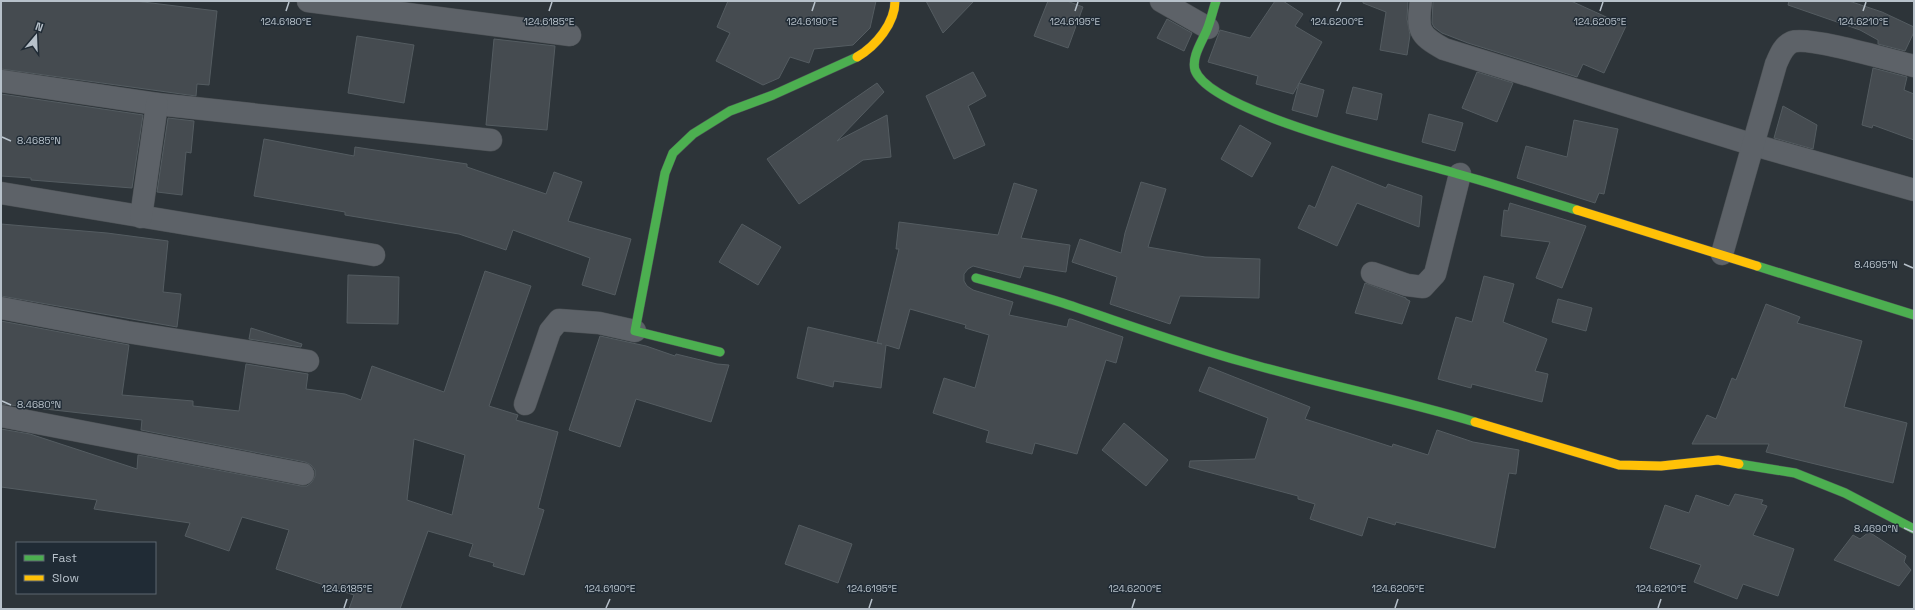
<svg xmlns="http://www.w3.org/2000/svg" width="1915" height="610" font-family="'Space Grotesk',sans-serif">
<rect width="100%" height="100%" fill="#2d3439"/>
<g fill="#454b50" stroke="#545c61" fill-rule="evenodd">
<path d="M 1,1 L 135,1 L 217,11 L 209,85 L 197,84 L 196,96 L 1,69 Z"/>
<path d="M 728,1 L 876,1 L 870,28 L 853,45 L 814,49 L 809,63 L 790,57 L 779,78 L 763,85 L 716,61 L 730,33 L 717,27 Z"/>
<path d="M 926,1 L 974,1 L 943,33 Z"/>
<path d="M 1048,1 L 1067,1 L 1083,7 L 1068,48 L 1034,36 Z"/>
<path d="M 1275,1 L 1283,1 L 1303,14 L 1295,26 L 1322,42 L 1293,94 L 1256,84 L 1258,76 L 1208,62 L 1220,30 L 1250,38 Z"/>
<path d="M 1363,1 L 1408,1 L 1407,19 L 1410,35 L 1407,55 L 1380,50 L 1386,12 L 1363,3 Z"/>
<path d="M 1433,1 L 1571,1 L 1626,26 L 1604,73 L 1583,64 L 1577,77 L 1468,43 L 1442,33 L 1434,27 L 1432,23 Z"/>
<path d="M 1789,1 L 1849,1 L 1882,12 L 1914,27 L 1914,32 L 1905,51 L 1878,44 L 1878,40 L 1860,30 L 1788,5 Z"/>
<path d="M 1167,19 L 1192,33 L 1184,51 L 1157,38 Z"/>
<path d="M 357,36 L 414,45 L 404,103 L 348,93 Z"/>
<path d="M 494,39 L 555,46 L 547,130 L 486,125 Z"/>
<path d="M 1873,68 L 1907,77 L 1904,90 L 1914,94 L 1914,140 L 1873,125 L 1872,128 L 1862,125 Z"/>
<path d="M 973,72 L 986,96 L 968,106 L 985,145 L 954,159 L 926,96 Z"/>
<path d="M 1477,72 L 1513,83 L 1497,122 L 1462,108 Z"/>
<path d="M 877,83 L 884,92 L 837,141 L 887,115 L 891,157 L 863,160 L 799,204 L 767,159 Z"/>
<path d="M 1299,83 L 1324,90 L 1317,117 L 1292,110 Z"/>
<path d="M 1353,87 L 1382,94 L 1377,120 L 1346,113 Z"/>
<path d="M 1,94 L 143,115 L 132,188 L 31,180 L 31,178 L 1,176 Z"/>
<path d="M 1783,106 L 1817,125 L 1813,149 L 1774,138 Z"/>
<path d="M 1429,114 L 1463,123 L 1455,151 L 1422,142 Z"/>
<path d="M 168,118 L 194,121 L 191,153 L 186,152 L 182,195 L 157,192 Z"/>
<path d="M 1574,120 L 1618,129 L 1604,194 L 1599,193 L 1595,203 L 1517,178 L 1526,146 L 1567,157 Z"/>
<path d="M 1240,125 L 1271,143 L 1252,177 L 1221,159 Z"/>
<path d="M 264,139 L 354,156 L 355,147 L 467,164 L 467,167 L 546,194 L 554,172 L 582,182 L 568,221 L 631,239 L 615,295 L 582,285 L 590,258 L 513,230 L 506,250 L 459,234 L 345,215 L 345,212 L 254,196 Z"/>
<path d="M 1332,166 L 1386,188 L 1388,184 L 1422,196 L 1419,227 L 1357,203 L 1337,246 L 1298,228 L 1309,205 L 1315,208 Z"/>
<path d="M 1141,182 L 1166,189 L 1148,247 L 1205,257 L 1260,259 L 1259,298 L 1180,296 L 1170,324 L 1110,304 L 1117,277 L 1072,262 L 1080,239 L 1121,253 L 1125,233 Z"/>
<path d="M 1014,183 L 1037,190 L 1021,238 L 1070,245 L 1066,272 L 1024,266 L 1020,278 L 973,266 L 968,269 L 964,274 L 964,281 L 967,286 L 973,290 L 1013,302 L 1009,315 L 1067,327 L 1069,319 L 1071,319 L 1123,337 L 1116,363 L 1106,360 L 1077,454 L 1035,443 L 1032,454 L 986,442 L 989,431 L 933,413 L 944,378 L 975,388 L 989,335 L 965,328 L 966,325 L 910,309 L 899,349 L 886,345 L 881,388 L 834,381 L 833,387 L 797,378 L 808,327 L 882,344 L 877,343 L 899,249 L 896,249 L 899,222 L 998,235 Z"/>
<path d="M 1510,203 L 1586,226 L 1562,288 L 1536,278 L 1550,242 L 1501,236 L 1504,210 L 1508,211 Z"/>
<path d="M 1,224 L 107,233 L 168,241 L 163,292 L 181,294 L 177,327 L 1,296 Z"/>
<path d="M 742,224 L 781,247 L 758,285 L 719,262 Z"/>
<path d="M 485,271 L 531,286 L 489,406 L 518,415 L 516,420 L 558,432 L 538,508 L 544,510 L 524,575 L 493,566 L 494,563 L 469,556 L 473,544 L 428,531 L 400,609 L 349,609 L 354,595 L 276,569 L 289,530 L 242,517 L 229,551 L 185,536 L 190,523 L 94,509 L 97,500 L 1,487 L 1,429 L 30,434 L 137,469 L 138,455 L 301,486 L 307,486 L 312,482 L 315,476 L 315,470 L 311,465 L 305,462 L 141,430 L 142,420 L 1,404 L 1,321 L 129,345 L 122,395 L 193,401 L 193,406 L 239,411 L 246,364 L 308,374 L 306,389 L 345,394 L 361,400 L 372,366 L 444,392 ZM 414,439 L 465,455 L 452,515 L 407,500 Z"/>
<path d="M 348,275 L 399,277 L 398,324 L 347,323 Z"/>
<path d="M 1484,276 L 1514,284 L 1503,322 L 1547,339 L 1535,371 L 1548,374 L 1542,402 L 1472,384 L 1471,388 L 1438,379 L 1456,317 L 1472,322 Z"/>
<path d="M 1365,283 L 1406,298 L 1406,299 L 1410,301 L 1402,324 L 1355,313 Z"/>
<path d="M 1558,299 L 1592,308 L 1586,331 L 1552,322 Z"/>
<path d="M 1766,304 L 1800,317 L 1797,323 L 1862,341 L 1844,407 L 1907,423 L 1893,483 L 1766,452 L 1769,444 L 1692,444 L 1707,415 L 1716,419 L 1732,378 L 1736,380 Z"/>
<path d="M 251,328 L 302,344 L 301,347 L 249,339 Z"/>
<path d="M 600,336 L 646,346 L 675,356 L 676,354 L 717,364 L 729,365 L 711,422 L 636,399 L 620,447 L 569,430 Z"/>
<path d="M 1209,367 L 1310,407 L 1305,419 L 1392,447 L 1393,444 L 1428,455 L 1437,430 L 1473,442 L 1519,450 L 1516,474 L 1509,473 L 1495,548 L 1396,522 L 1395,525 L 1368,517 L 1362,536 L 1310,519 L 1315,504 L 1298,499 L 1298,496 L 1189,467 L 1190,461 L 1255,459 L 1268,418 L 1199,391 Z"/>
<path d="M 1124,423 L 1168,460 L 1146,486 L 1102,450 Z"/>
<path d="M 1735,494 L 1763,500 L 1761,504 L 1767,506 L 1753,535 L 1794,549 L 1778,596 L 1743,584 L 1737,599 L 1694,582 L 1701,565 L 1650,548 L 1665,505 L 1689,513 L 1696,495 L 1729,506 Z"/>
<path d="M 799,525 L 852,544 L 838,583 L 785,564 Z"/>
<path d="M 1869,532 L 1906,556 L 1904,562 L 1911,570 L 1899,586 L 1834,560 L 1853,535 L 1860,539 Z"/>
</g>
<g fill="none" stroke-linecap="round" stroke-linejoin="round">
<g stroke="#4b5054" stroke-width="23">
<g id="street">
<path d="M 308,1 L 570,35"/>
<path d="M 1161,1 L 1208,28"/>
<path d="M 1421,1 C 1417,29 1418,35 1444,49 L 1754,145 L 1914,190"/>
<path d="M 1,81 L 157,104 L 491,140"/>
<path d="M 1,193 L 374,255"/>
<path d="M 141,217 L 157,104"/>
<path d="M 1722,254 L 1776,64 C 1780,55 1783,46 1792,42 C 1809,36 1893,61 1914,66"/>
<path d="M 1372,273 L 1407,285 L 1423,287 L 1435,274 L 1460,174"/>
<path d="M 1,308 L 127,332 L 308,361"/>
<path d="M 525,404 L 550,331 L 559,320 L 599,323 L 635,331"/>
<path d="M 1,416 L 303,474"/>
</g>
</g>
<g stroke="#4b5054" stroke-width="10">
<g id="fast">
<path d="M 1216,1 C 1213,10 1211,19 1208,27 C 1204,39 1191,56 1195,70 C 1210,113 1412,160 1458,174 C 1498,185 1537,198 1577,210"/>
<path d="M 1757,266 L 1914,315"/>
<path d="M 976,278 C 1005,286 1034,294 1063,303 C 1123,323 1183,345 1244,362 C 1320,384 1399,399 1475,422"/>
<path d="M 720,352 L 635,331 L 665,173 L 673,153 L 693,134 L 730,111 L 773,95 L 857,57"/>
<path d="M 1739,464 L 1795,473 L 1845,493 L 1914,529"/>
</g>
</g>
<g stroke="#4b5054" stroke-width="10">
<g id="slow">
<path d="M 857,57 C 876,46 895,23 895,1"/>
<path d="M 1577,210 L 1757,266"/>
<path d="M 1475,422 L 1619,465 L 1661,466 L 1718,460 L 1739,464"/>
</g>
</g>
<use href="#street" stroke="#5d6268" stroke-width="22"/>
<use href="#fast" stroke="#4caf50" stroke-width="9"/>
<use href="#slow" stroke="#ffc107" stroke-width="9"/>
</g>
<path fill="none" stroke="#b7c1ca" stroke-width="1.5" d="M 286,11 L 289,2M 549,11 L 552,2M 812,11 L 815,2M 1075,11 L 1078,2M 1337,11 L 1341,2M 1600,11 L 1603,2M 1863,11 L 1866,2M 2,137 L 11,141M 1904,264 L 1913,268M 2,401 L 11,405M 1904,528 L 1913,532M 344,608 L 347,599M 606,608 L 610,599M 869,608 L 872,599M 1132,608 L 1135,599M 1395,608 L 1398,599M 1658,608 L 1661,599"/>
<g font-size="10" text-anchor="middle" fill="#b7c1ca" stroke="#202b35" stroke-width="3" stroke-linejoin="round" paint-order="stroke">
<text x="286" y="25">124.6180°E</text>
<text x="549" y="25">124.6185°E</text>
<text x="812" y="25">124.6190°E</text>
<text x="1075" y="25">124.6195°E</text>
<text x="1337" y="25">124.6200°E</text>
<text x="1600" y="25">124.6205°E</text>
<text x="1863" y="25">124.6210°E</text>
<text x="39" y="144">8.4685°N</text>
<text x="1876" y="268">8.4695°N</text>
<text x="39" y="408">8.4680°N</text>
<text x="1876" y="532">8.4690°N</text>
<text x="347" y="592">124.6185°E</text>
<text x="610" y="592">124.6190°E</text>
<text x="872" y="592">124.6195°E</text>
<text x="1135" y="592">124.6200°E</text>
<text x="1398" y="592">124.6205°E</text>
<text x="1661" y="592">124.6210°E</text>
</g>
<rect width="1915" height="610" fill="none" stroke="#b7c1ca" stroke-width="4"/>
<rect x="16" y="542" width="140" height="52" fill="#202b35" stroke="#5c6771"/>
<rect x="24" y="555" width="20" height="6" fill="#4caf50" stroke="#5c6771"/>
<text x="52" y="562" font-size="12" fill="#b7c1ca">Fast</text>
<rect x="24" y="575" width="20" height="6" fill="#ffc107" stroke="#5c6771"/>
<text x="52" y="582" font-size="12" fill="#b7c1ca">Slow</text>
<g transform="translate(36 36) rotate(19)" stroke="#202b35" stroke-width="3" paint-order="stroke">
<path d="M0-3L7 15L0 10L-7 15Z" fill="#b7c1ca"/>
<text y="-6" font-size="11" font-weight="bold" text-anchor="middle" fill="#b7c1ca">N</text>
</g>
</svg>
